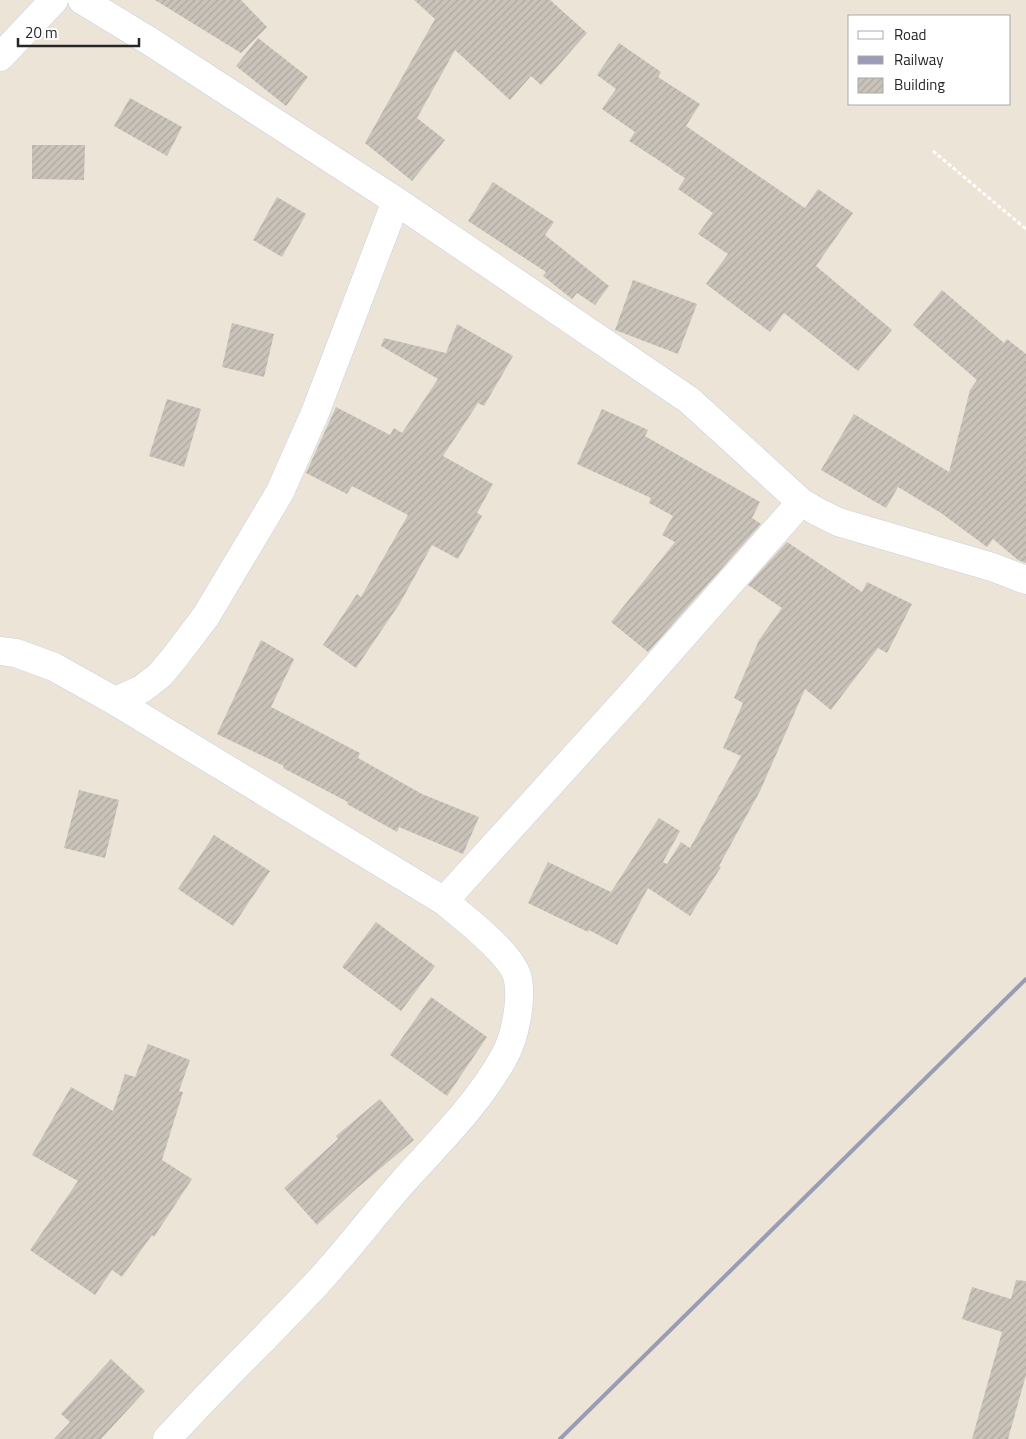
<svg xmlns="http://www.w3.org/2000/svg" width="1026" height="1439" font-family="'Titillium Web',sans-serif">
<defs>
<pattern id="building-hatch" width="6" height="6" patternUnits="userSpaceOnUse" patternTransform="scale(1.25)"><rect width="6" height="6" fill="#c9c3ba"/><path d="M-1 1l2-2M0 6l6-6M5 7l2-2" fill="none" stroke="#ada8a0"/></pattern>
</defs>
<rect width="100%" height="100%" fill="#ece4d6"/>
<g fill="url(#building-hatch)">
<path d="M 155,0 L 241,0 L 267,27 L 241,53 Z"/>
<path d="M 414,0 L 550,0 L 587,33 L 541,85 L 531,76 L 510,100 L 455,50 L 417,118 L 445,140 L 412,181 L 365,143 L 435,19 Z"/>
<path d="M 258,38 L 308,77 L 286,106 L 236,66 Z"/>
<path d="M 619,43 L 661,72 L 658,77 L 700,104 L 686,126 L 805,208 L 818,189 L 853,213 L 816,266 L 892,330 L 858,371 L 784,313 L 770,332 L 706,284 L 728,254 L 698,234 L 713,213 L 678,189 L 685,178 L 672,170 L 673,167 L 672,169 L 629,141 L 635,132 L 602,109 L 616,89 L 597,75 Z"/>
<path d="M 130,98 L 182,127 L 167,156 L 114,126 Z"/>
<path d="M 32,145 L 85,145 L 84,180 L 32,179 Z"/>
<path d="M 493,182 L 554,222 L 545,235 L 609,286 L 595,305 L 577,293 L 572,299 L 543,276 L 546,272 L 468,221 Z"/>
<path d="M 277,197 L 306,214 L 282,257 L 253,240 Z"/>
<path d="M 633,280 L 697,304 L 678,354 L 615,330 Z"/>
<path d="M 942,290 L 1004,343 L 1007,339 L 1026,354 L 1026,563 L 1018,560 L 993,539 L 987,547 L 941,513 L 898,487 L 886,508 L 821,470 L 854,414 L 949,472 L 970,390 L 977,380 L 913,325 Z"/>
<path d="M 232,323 L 274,334 L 264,377 L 222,367 Z"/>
<path d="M 457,324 L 513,356 L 484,406 L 478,403 L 443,456 L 493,484 L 477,513 L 482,516 L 458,559 L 432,545 L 400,603 L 356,668 L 323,645 L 357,594 L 361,597 L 408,515 L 352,486 L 347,494 L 306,473 L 336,407 L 390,435 L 394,428 L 402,433 L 438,379 L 381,346 L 384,338 L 446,353 Z"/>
<path d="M 167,399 L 201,409 L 184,467 L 149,456 Z"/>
<path d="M 602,409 L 648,430 L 645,436 L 760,502 L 752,518 L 761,524 L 648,652 L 611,622 L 675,542 L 662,535 L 673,516 L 649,503 L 651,498 L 577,464 Z"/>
<path d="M 787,542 L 862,592 L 867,582 L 912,604 L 887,653 L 878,648 L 831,710 L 805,689 L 760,791 L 719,866 L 721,867 L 690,916 L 648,888 L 617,945 L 589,930 L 588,932 L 528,903 L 548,862 L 611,892 L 659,818 L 680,831 L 663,862 L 667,864 L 681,842 L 690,848 L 741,756 L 723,748 L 743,703 L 734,698 L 759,640 L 782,608 L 748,585 Z"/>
<path d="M 261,640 L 294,659 L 271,707 L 360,753 L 358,758 L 422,794 L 479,817 L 463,854 L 399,827 L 397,832 L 347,804 L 348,802 L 283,768 L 284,766 L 217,734 Z"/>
<path d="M 79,790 L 119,800 L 105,858 L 64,848 Z"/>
<path d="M 214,835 L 270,871 L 233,926 L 178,889 Z"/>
<path d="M 376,922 L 435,966 L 401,1011 L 342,967 Z"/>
<path d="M 431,997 L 487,1037 L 447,1096 L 390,1055 Z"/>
<path d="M 148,1044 L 190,1060 L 179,1091 L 183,1092 L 162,1160 L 192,1179 L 154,1237 L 152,1235 L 122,1277 L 112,1270 L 95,1295 L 30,1250 L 78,1181 L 32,1155 L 71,1087 L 113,1111 L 125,1074 L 135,1077 Z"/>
<path d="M 380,1099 L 414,1140 L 356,1189 L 317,1225 L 284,1188 L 338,1139 L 336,1136 Z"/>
<path d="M 1016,1280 L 1026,1281 L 1026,1375 L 1008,1439 L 972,1439 L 1002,1332 L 962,1319 L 972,1287 L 1011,1299 Z"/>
<path d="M 111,1359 L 145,1391 L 101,1439 L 54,1439 L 70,1422 L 61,1414 Z"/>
</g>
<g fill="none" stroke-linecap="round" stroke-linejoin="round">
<g stroke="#cccfe2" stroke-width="29">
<g id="minor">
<path d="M 82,0 L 151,42 L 396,201 L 689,400 L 801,502 L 818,512 L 838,522 L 992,567 L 1026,580"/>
<path d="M 0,57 L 54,0"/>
<path d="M 0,651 L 16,653 L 54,667 L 115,701 L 444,901 C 463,917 515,956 518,980 C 522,1001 515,1038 504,1057 C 478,1104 438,1143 402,1183 C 374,1215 348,1249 319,1281 C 269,1335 216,1385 167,1439"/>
<path d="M 115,701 L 142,689 L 160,675 L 175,657 L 206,616 L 280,492 L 315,413 L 396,201"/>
<path d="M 444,901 L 630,696 L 801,502"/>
</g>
</g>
<path stroke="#fff" stroke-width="3" stroke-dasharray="4 2.5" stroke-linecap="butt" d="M 933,151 L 1026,229"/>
<use href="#minor" stroke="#fff" stroke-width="28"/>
<path stroke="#999cb4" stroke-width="4" d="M 560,1439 L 1026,979"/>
</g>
<rect x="848" y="15" width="162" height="90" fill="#ffffff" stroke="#a9a9a9"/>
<rect x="858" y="31" width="25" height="8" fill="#ffffff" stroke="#a9a9a9"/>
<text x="894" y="40" font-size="15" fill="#272727">Road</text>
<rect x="858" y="56" width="25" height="8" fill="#999cb4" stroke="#a9a9a9"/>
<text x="894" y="65" font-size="15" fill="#272727">Railway</text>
<rect x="858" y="78" width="25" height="15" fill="url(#building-hatch)" stroke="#a9a9a9"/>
<text x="894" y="90" font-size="15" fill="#272727">Building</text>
<path d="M18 38v8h121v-8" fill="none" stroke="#272727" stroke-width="2.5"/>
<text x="25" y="38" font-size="15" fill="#272727" stroke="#ffffff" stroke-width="4" paint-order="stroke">20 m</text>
</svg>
